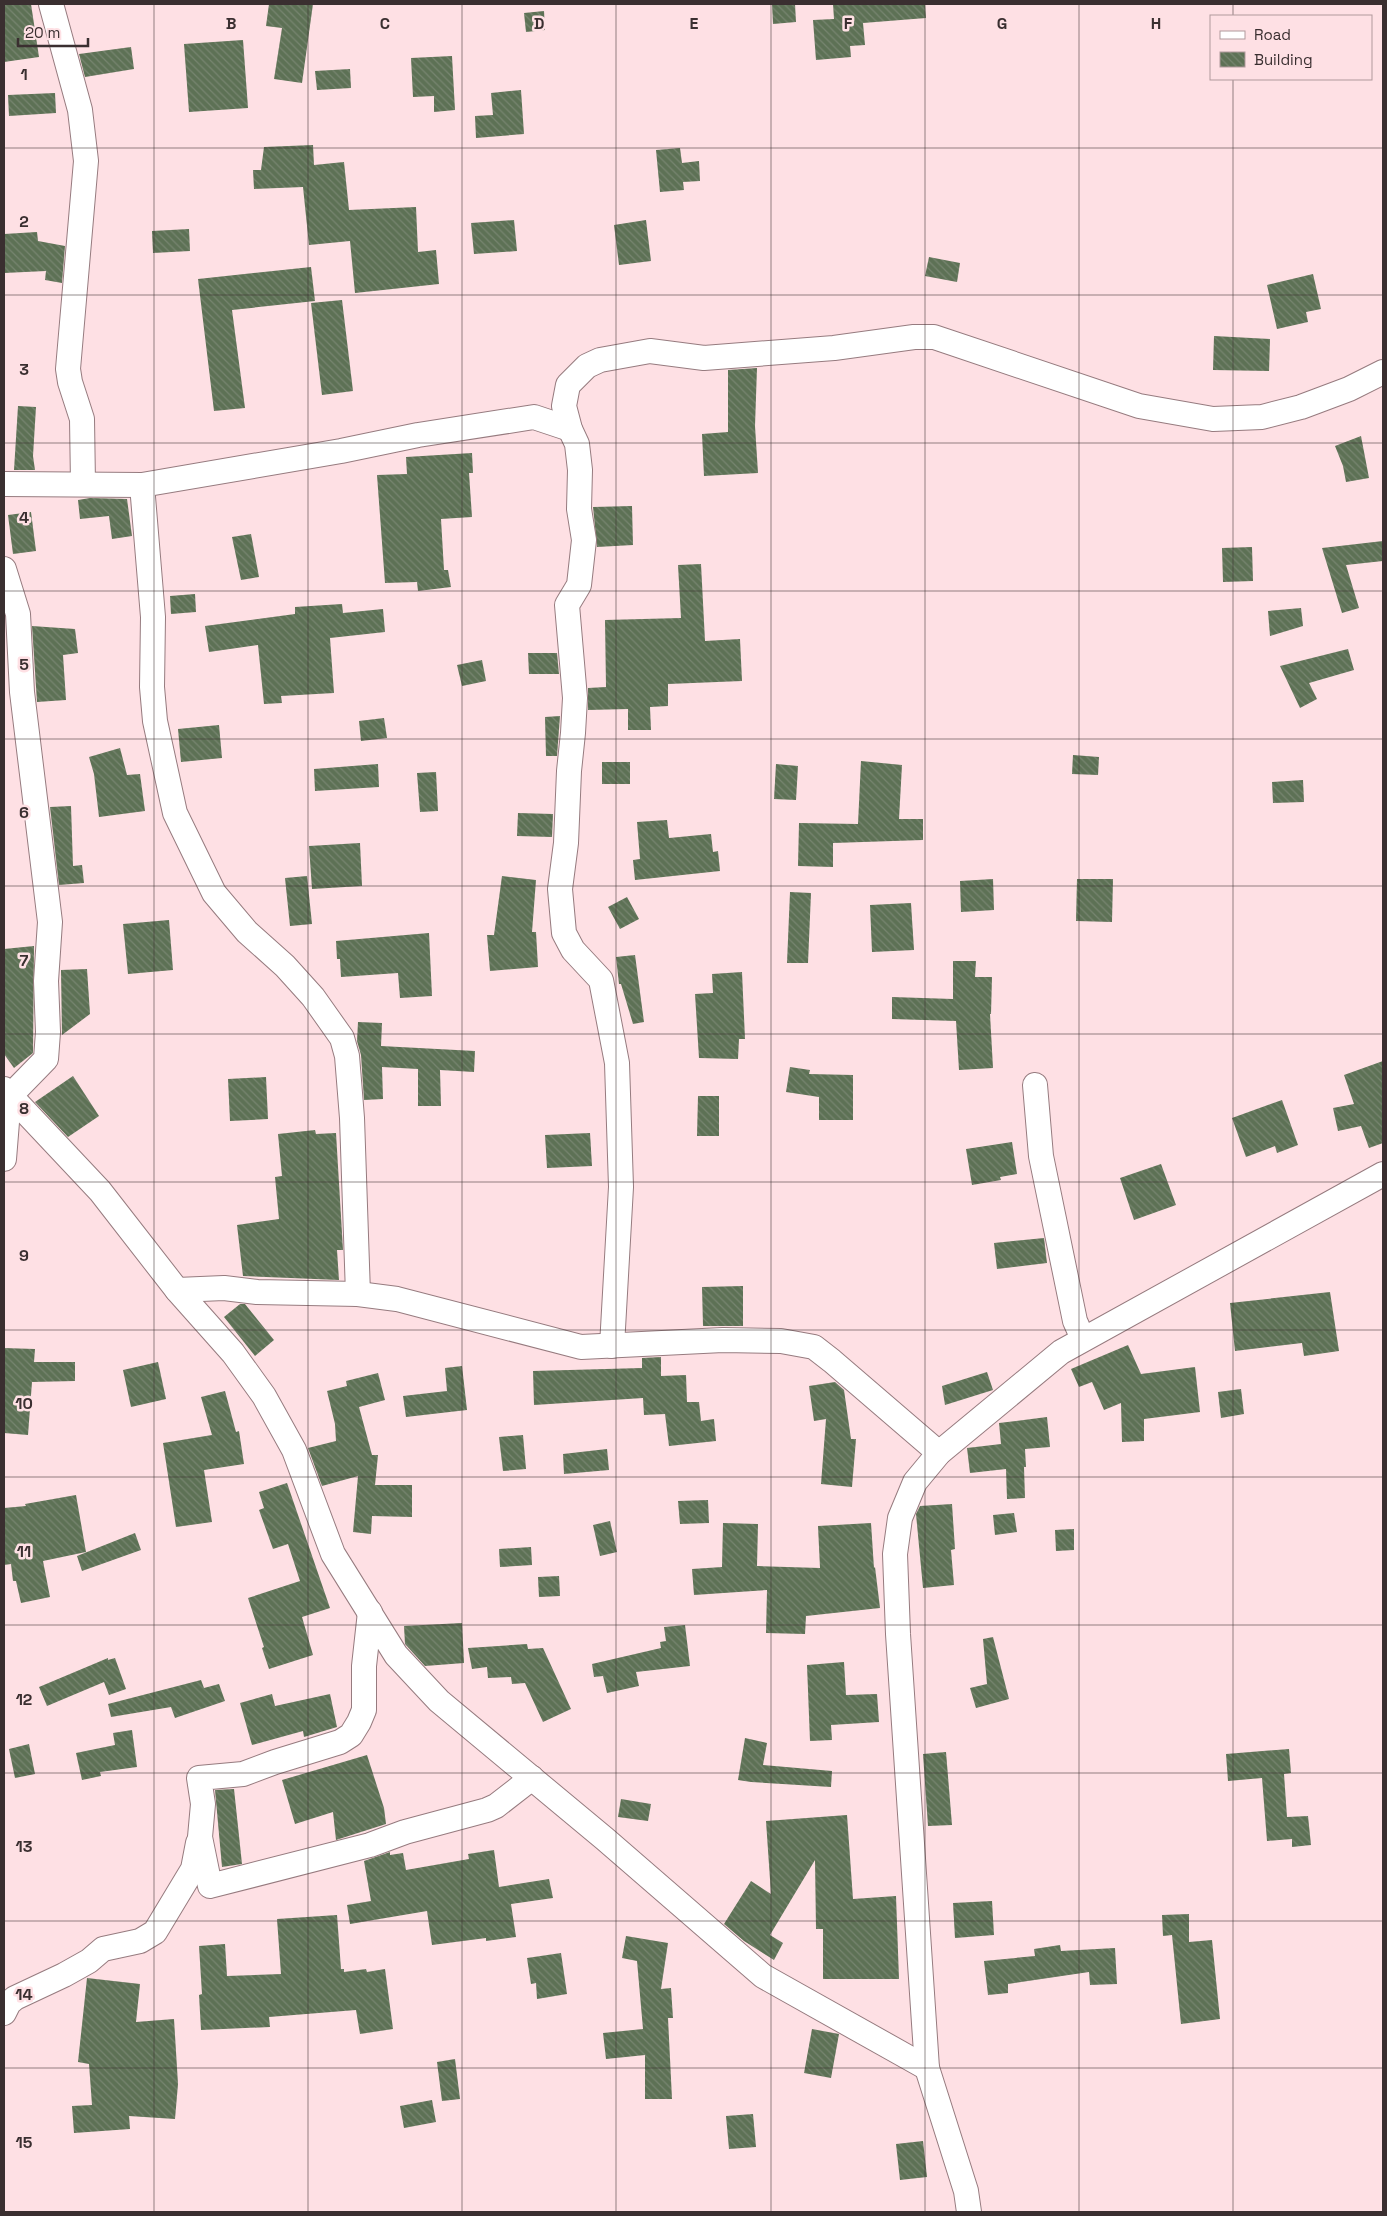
<svg xmlns="http://www.w3.org/2000/svg" width="1387" height="2216" font-family="'Space Grotesk',sans-serif">
<defs>
<pattern id="building-back-hatch" width="6" height="6" patternUnits="userSpaceOnUse" patternTransform="scale(1.25)"><rect width="6" height="6" fill="#5d7155"/><path d="M-1 5l2 2M0 0l6 6M5-1l2 2" fill="none" stroke="#778570"/></pattern>
</defs>
<rect width="100%" height="100%" fill="#fee0e4"/>
<g fill="url(#building-back-hatch)">
<path d="M 4,4 L 31,4 L 39,57 L 4,62 Z"/>
<path d="M 269,4 L 313,4 L 302,83 L 274,79 L 282,28 L 266,26 Z"/>
<path d="M 772,4 L 795,4 L 796,22 L 773,24 Z"/>
<path d="M 833,4 L 925,4 L 926,18 L 863,23 L 865,45 L 850,46 L 851,57 L 816,60 L 813,20 L 834,19 Z"/>
<path d="M 544,11 L 545,30 L 526,32 L 524,13 Z"/>
<path d="M 243,40 L 248,108 L 189,112 L 184,44 Z"/>
<path d="M 131,47 L 134,69 L 85,77 L 79,54 Z"/>
<path d="M 452,56 L 455,110 L 434,112 L 434,96 L 413,97 L 411,58 Z"/>
<path d="M 350,69 L 351,88 L 317,90 L 315,71 Z"/>
<path d="M 521,90 L 524,134 L 476,138 L 475,116 L 493,115 L 491,93 Z"/>
<path d="M 55,93 L 56,113 L 9,116 L 8,95 Z"/>
<path d="M 313,145 L 314,165 L 344,162 L 349,210 L 416,207 L 418,252 L 436,250 L 439,284 L 355,293 L 350,241 L 309,245 L 303,187 L 254,189 L 253,170 L 261,170 L 264,147 Z"/>
<path d="M 680,148 L 682,163 L 699,161 L 700,181 L 683,182 L 684,190 L 660,192 L 656,150 Z"/>
<path d="M 514,220 L 517,251 L 474,254 L 471,223 Z"/>
<path d="M 646,220 L 651,261 L 619,265 L 614,225 Z"/>
<path d="M 189,229 L 190,251 L 153,253 L 152,231 Z"/>
<path d="M 37,232 L 38,241 L 65,246 L 62,283 L 45,280 L 46,271 L 4,273 L 4,234 Z"/>
<path d="M 929,257 L 960,263 L 957,282 L 925,276 Z"/>
<path d="M 311,267 L 315,301 L 232,310 L 245,408 L 214,411 L 198,279 Z"/>
<path d="M 1313,274 L 1321,309 L 1306,312 L 1308,322 L 1277,329 L 1267,285 Z"/>
<path d="M 342,300 L 353,391 L 322,395 L 311,303 Z"/>
<path d="M 1214,336 L 1270,339 L 1269,371 L 1213,370 Z"/>
<path d="M 757,368 L 755,426 L 758,473 L 704,476 L 702,434 L 728,432 L 728,370 Z"/>
<path d="M 18,406 L 36,407 L 33,456 L 35,470 L 14,470 Z"/>
<path d="M 1361,436 L 1369,478 L 1346,482 L 1343,466 L 1335,446 Z"/>
<path d="M 472,453 L 473,473 L 469,473 L 472,517 L 441,519 L 444,570 L 448,570 L 451,587 L 418,591 L 417,582 L 385,583 L 377,475 L 407,474 L 406,457 Z"/>
<path d="M 90,498 L 127,499 L 132,536 L 112,539 L 109,516 L 80,519 L 78,500 Z"/>
<path d="M 632,506 L 633,545 L 597,547 L 593,507 Z"/>
<path d="M 31,512 L 36,551 L 13,554 L 8,515 Z"/>
<path d="M 251,534 L 259,577 L 241,580 L 232,537 Z"/>
<path d="M 1383,541 L 1383,561 L 1346,565 L 1359,608 L 1342,613 L 1322,548 Z"/>
<path d="M 1252,547 L 1253,581 L 1223,582 L 1222,548 Z"/>
<path d="M 701,564 L 705,641 L 740,639 L 742,681 L 668,684 L 668,706 L 650,707 L 651,730 L 628,730 L 628,709 L 588,710 L 588,688 L 606,687 L 605,620 L 681,618 L 678,565 Z"/>
<path d="M 195,594 L 196,612 L 171,614 L 170,596 Z"/>
<path d="M 342,604 L 343,613 L 383,609 L 385,632 L 330,638 L 334,693 L 281,696 L 282,703 L 264,704 L 258,645 L 209,652 L 205,626 L 295,614 L 295,607 Z"/>
<path d="M 1301,608 L 1303,626 L 1270,636 L 1268,611 Z"/>
<path d="M 32,626 L 75,629 L 78,653 L 63,655 L 66,700 L 37,702 Z"/>
<path d="M 1348,649 L 1354,670 L 1309,683 L 1317,699 L 1300,708 L 1280,666 Z"/>
<path d="M 528,653 L 557,653 L 559,674 L 529,674 Z"/>
<path d="M 482,660 L 486,681 L 462,686 L 457,665 Z"/>
<path d="M 560,716 L 557,756 L 546,756 L 545,717 Z"/>
<path d="M 384,718 L 387,738 L 361,741 L 359,721 Z"/>
<path d="M 219,725 L 222,758 L 181,762 L 178,729 Z"/>
<path d="M 120,748 L 127,775 L 140,774 L 145,811 L 99,817 L 94,774 L 89,757 Z"/>
<path d="M 1073,755 L 1099,757 L 1098,775 L 1072,774 Z"/>
<path d="M 861,761 L 902,765 L 899,819 L 923,819 L 923,840 L 833,843 L 833,867 L 798,866 L 799,823 L 858,824 Z"/>
<rect x="602" y="762" width="28" height="22"/>
<path d="M 378,764 L 379,787 L 315,791 L 314,769 Z"/>
<path d="M 776,764 L 798,766 L 796,800 L 774,799 Z"/>
<path d="M 436,772 L 438,811 L 420,812 L 417,773 Z"/>
<path d="M 1303,780 L 1304,802 L 1273,803 L 1272,782 Z"/>
<path d="M 71,806 L 73,866 L 82,865 L 84,883 L 59,885 L 50,807 Z"/>
<path d="M 518,813 L 553,814 L 552,837 L 517,836 Z"/>
<path d="M 667,820 L 669,838 L 711,834 L 713,852 L 718,851 L 720,871 L 635,880 L 633,860 L 640,859 L 637,822 Z"/>
<path d="M 360,843 L 362,886 L 312,889 L 309,846 Z"/>
<path d="M 307,876 L 312,924 L 290,926 L 285,878 Z"/>
<path d="M 502,876 L 536,880 L 532,932 L 536,932 L 538,967 L 490,971 L 487,935 L 494,935 Z"/>
<path d="M 993,879 L 994,910 L 961,912 L 960,881 Z"/>
<path d="M 1077,879 L 1113,879 L 1112,922 L 1076,921 Z"/>
<path d="M 790,892 L 811,893 L 808,963 L 787,963 Z"/>
<path d="M 627,897 L 639,919 L 620,929 L 608,907 Z"/>
<path d="M 911,903 L 914,950 L 872,952 L 870,905 Z"/>
<path d="M 169,920 L 173,970 L 128,974 L 123,924 Z"/>
<path d="M 429,933 L 432,996 L 400,998 L 398,973 L 341,977 L 340,959 L 337,959 L 336,941 Z"/>
<path d="M 34,946 L 33,1053 L 14,1068 L 4,1054 L 4,949 Z"/>
<path d="M 635,955 L 644,1022 L 633,1024 L 621,984 L 619,984 L 616,957 Z"/>
<path d="M 953,961 L 976,961 L 975,977 L 992,977 L 991,1014 L 990,1014 L 993,1068 L 959,1070 L 956,1021 L 892,1019 L 892,997 L 953,999 Z"/>
<path d="M 87,969 L 90,1014 L 62,1035 L 61,970 Z"/>
<path d="M 742,972 L 745,1039 L 739,1039 L 738,1059 L 699,1058 L 695,994 L 713,993 L 712,974 Z"/>
<path d="M 358,1022 L 382,1023 L 381,1046 L 475,1051 L 474,1072 L 440,1070 L 441,1106 L 418,1106 L 418,1069 L 382,1067 L 383,1099 L 364,1100 L 361,1055 L 357,1041 Z"/>
<path d="M 1383,1061 L 1383,1143 L 1369,1148 L 1361,1126 L 1338,1131 L 1333,1108 L 1354,1104 L 1344,1075 Z"/>
<path d="M 790,1067 L 810,1070 L 809,1074 L 853,1075 L 853,1120 L 819,1120 L 819,1097 L 786,1092 Z"/>
<path d="M 73,1076 L 99,1116 L 68,1137 L 35,1102 Z"/>
<path d="M 266,1077 L 268,1119 L 230,1121 L 228,1079 Z"/>
<path d="M 698,1096 L 719,1096 L 719,1136 L 697,1136 Z"/>
<path d="M 1282,1100 L 1298,1145 L 1277,1153 L 1275,1146 L 1246,1157 L 1232,1118 Z"/>
<path d="M 315,1130 L 316,1134 L 336,1133 L 343,1250 L 337,1250 L 339,1280 L 243,1276 L 237,1225 L 279,1219 L 275,1177 L 282,1176 L 278,1134 Z"/>
<path d="M 590,1133 L 592,1166 L 547,1168 L 545,1135 Z"/>
<path d="M 1012,1142 L 1017,1174 L 1000,1177 L 1001,1180 L 972,1185 L 966,1149 Z"/>
<path d="M 1161,1164 L 1176,1205 L 1134,1220 L 1120,1178 Z"/>
<path d="M 1044,1238 L 1047,1263 L 997,1269 L 994,1243 Z"/>
<path d="M 743,1286 L 743,1326 L 703,1326 L 702,1287 Z"/>
<path d="M 1330,1292 L 1339,1351 L 1304,1356 L 1302,1343 L 1235,1351 L 1230,1303 Z"/>
<path d="M 240,1304 L 245,1304 L 274,1340 L 255,1356 L 224,1317 Z"/>
<path d="M 1128,1345 L 1141,1374 L 1195,1367 L 1200,1412 L 1144,1419 L 1144,1441 L 1122,1442 L 1121,1403 L 1104,1410 L 1092,1382 L 1079,1387 L 1071,1369 Z"/>
<path d="M 4,1348 L 35,1349 L 34,1362 L 75,1362 L 75,1381 L 32,1382 L 28,1435 L 4,1433 Z"/>
<path d="M 661,1357 L 661,1376 L 686,1375 L 687,1402 L 699,1402 L 701,1421 L 714,1419 L 716,1441 L 669,1446 L 665,1414 L 644,1415 L 643,1398 L 534,1405 L 533,1371 L 642,1368 L 642,1358 Z"/>
<path d="M 158,1362 L 166,1399 L 131,1407 L 123,1370 Z"/>
<path d="M 462,1366 L 467,1410 L 406,1417 L 403,1396 L 447,1391 L 445,1368 Z"/>
<path d="M 987,1372 L 993,1390 L 945,1405 L 942,1386 Z"/>
<path d="M 378,1373 L 385,1400 L 359,1407 L 372,1455 L 378,1455 L 375,1485 L 412,1485 L 412,1517 L 372,1516 L 371,1534 L 353,1532 L 358,1476 L 322,1486 L 308,1448 L 336,1441 L 335,1424 L 327,1391 L 347,1386 L 346,1381 Z"/>
<path d="M 835,1382 L 844,1390 L 851,1439 L 856,1439 L 852,1487 L 821,1484 L 826,1419 L 814,1421 L 809,1386 Z"/>
<path d="M 1241,1389 L 1244,1414 L 1221,1418 L 1218,1392 Z"/>
<path d="M 225,1391 L 236,1432 L 239,1431 L 244,1464 L 204,1470 L 212,1522 L 176,1527 L 163,1443 L 212,1435 L 201,1397 Z"/>
<path d="M 1047,1417 L 1050,1447 L 1025,1449 L 1026,1467 L 1024,1467 L 1025,1498 L 1007,1499 L 1006,1469 L 970,1473 L 967,1448 L 1001,1444 L 999,1423 Z"/>
<path d="M 523,1435 L 526,1469 L 503,1471 L 499,1437 Z"/>
<path d="M 607,1449 L 609,1470 L 564,1474 L 563,1454 Z"/>
<path d="M 287,1483 L 330,1608 L 302,1617 L 313,1655 L 269,1669 L 262,1648 L 264,1647 L 248,1598 L 300,1581 L 288,1544 L 273,1549 L 259,1510 L 264,1508 L 259,1492 Z"/>
<path d="M 76,1495 L 86,1552 L 43,1561 L 50,1597 L 21,1603 L 16,1581 L 13,1581 L 11,1564 L 4,1565 L 4,1508 L 26,1506 L 25,1504 Z"/>
<path d="M 708,1500 L 709,1523 L 680,1524 L 678,1501 Z"/>
<path d="M 952,1504 L 955,1549 L 951,1550 L 954,1585 L 923,1588 L 916,1514 L 920,1506 Z"/>
<path d="M 1014,1513 L 1017,1532 L 995,1535 L 993,1515 Z"/>
<path d="M 610,1521 L 617,1552 L 600,1556 L 593,1525 Z"/>
<path d="M 723,1523 L 758,1524 L 757,1566 L 820,1568 L 818,1526 L 871,1523 L 874,1568 L 875,1567 L 880,1608 L 806,1616 L 805,1634 L 766,1633 L 767,1590 L 694,1595 L 692,1569 L 722,1567 Z"/>
<path d="M 1074,1529 L 1074,1550 L 1056,1551 L 1055,1530 Z"/>
<path d="M 135,1533 L 141,1550 L 82,1571 L 77,1556 Z"/>
<path d="M 531,1547 L 532,1565 L 500,1567 L 499,1549 Z"/>
<path d="M 559,1576 L 560,1596 L 539,1597 L 538,1577 Z"/>
<path d="M 462,1623 L 464,1663 L 425,1666 L 405,1644 L 404,1626 Z"/>
<path d="M 685,1625 L 690,1666 L 636,1672 L 639,1686 L 607,1693 L 603,1676 L 594,1677 L 592,1664 L 661,1648 L 660,1642 L 666,1641 L 664,1627 Z"/>
<path d="M 993,1637 L 1009,1699 L 976,1708 L 970,1688 L 987,1684 L 983,1639 Z"/>
<path d="M 527,1644 L 528,1649 L 543,1648 L 571,1709 L 543,1722 L 525,1683 L 512,1684 L 511,1677 L 488,1678 L 487,1667 L 472,1669 L 468,1648 Z"/>
<path d="M 108,1658 L 108,1660 L 115,1658 L 126,1689 L 109,1695 L 104,1682 L 47,1706 L 39,1687 Z"/>
<path d="M 844,1662 L 846,1695 L 877,1694 L 879,1722 L 831,1725 L 832,1740 L 810,1741 L 807,1665 Z"/>
<path d="M 201,1680 L 204,1688 L 219,1684 L 225,1701 L 175,1718 L 171,1707 L 111,1717 L 108,1704 Z"/>
<path d="M 272,1694 L 275,1706 L 330,1694 L 337,1727 L 304,1737 L 303,1731 L 252,1745 L 240,1703 Z"/>
<path d="M 132,1730 L 137,1767 L 100,1772 L 101,1776 L 82,1780 L 76,1753 L 115,1745 L 113,1733 Z"/>
<path d="M 745,1738 L 767,1743 L 763,1765 L 832,1771 L 831,1787 L 751,1782 L 738,1780 Z"/>
<path d="M 29,1744 L 35,1774 L 15,1778 L 9,1749 Z"/>
<path d="M 1289,1749 L 1291,1773 L 1284,1774 L 1287,1817 L 1308,1816 L 1311,1845 L 1292,1847 L 1292,1839 L 1267,1841 L 1262,1778 L 1228,1781 L 1226,1754 Z"/>
<path d="M 946,1752 L 952,1825 L 928,1826 L 923,1754 Z"/>
<path d="M 367,1755 L 384,1808 L 386,1824 L 336,1840 L 333,1812 L 295,1824 L 282,1780 Z"/>
<path d="M 234,1789 L 242,1864 L 222,1867 L 215,1790 Z"/>
<path d="M 621,1799 L 651,1804 L 648,1821 L 618,1817 Z"/>
<path d="M 847,1815 L 853,1899 L 896,1896 L 899,1979 L 823,1979 L 823,1929 L 816,1929 L 815,1860 L 770,1935 L 783,1943 L 774,1960 L 744,1941 L 724,1924 L 751,1881 L 771,1894 L 766,1821 Z"/>
<path d="M 494,1850 L 499,1887 L 549,1879 L 553,1898 L 511,1904 L 516,1937 L 486,1941 L 486,1938 L 432,1945 L 427,1911 L 350,1924 L 347,1905 L 371,1901 L 364,1861 L 390,1852 L 390,1855 L 403,1853 L 406,1870 L 469,1859 L 468,1854 Z"/>
<path d="M 992,1901 L 994,1935 L 955,1938 L 953,1903 Z"/>
<path d="M 1189,1914 L 1189,1942 L 1212,1940 L 1220,2019 L 1181,2024 L 1172,1935 L 1163,1936 L 1162,1915 Z"/>
<path d="M 337,1915 L 341,1969 L 344,1969 L 344,1972 L 366,1969 L 367,1972 L 385,1969 L 393,2029 L 360,2034 L 356,2010 L 269,2017 L 270,2027 L 201,2030 L 199,1995 L 202,1994 L 199,1946 L 225,1944 L 227,1976 L 281,1974 L 277,1919 Z"/>
<path d="M 626,1936 L 668,1943 L 661,1989 L 671,1988 L 673,2018 L 668,2018 L 672,2099 L 645,2099 L 645,2055 L 606,2059 L 603,2033 L 643,2029 L 637,1961 L 622,1958 Z"/>
<path d="M 1060,1945 L 1061,1951 L 1115,1948 L 1117,1984 L 1090,1985 L 1089,1972 L 1008,1984 L 1008,1993 L 988,1995 L 984,1961 L 1035,1956 L 1034,1949 Z"/>
<path d="M 561,1953 L 567,1994 L 537,1999 L 536,1983 L 531,1984 L 527,1958 Z"/>
<path d="M 87,1978 L 140,1984 L 136,2022 L 174,2019 L 178,2084 L 175,2119 L 129,2116 L 130,2129 L 74,2133 L 72,2106 L 92,2105 L 89,2064 L 78,2062 Z"/>
<path d="M 812,2029 L 839,2034 L 831,2078 L 804,2073 Z"/>
<path d="M 455,2059 L 460,2099 L 442,2101 L 437,2062 Z"/>
<path d="M 432,2100 L 436,2122 L 404,2128 L 400,2106 Z"/>
<path d="M 753,2114 L 756,2147 L 729,2149 L 726,2116 Z"/>
<path d="M 923,2141 L 927,2177 L 900,2180 L 896,2144 Z"/>
</g>
<g fill="none" stroke-linecap="round" stroke-linejoin="round">
<g stroke="#967b7f" stroke-width="26">
<g id="minor">
<path d="M 51,4 L 80,110 L 86,161 L 68,369 L 70,382 L 82,419 L 83,484"/>
<path d="M 4,484 L 142,485 L 341,451 L 418,435 L 534,417 L 570,429"/>
<path d="M 142,485 L 153,617 L 152,687 L 155,721 L 175,813 L 214,893 L 247,932 L 285,966 L 313,997 L 342,1038 L 347,1056 L 352,1118 L 358,1294"/>
<path d="M 4,569 L 18,614 L 22,692 L 50,922 L 46,981 L 48,1032 L 46,1059 L 9,1097 L 4,1159"/>
<path d="M 1035,1085 L 1041,1156 L 1075,1321 L 1083,1339"/>
<path d="M 4,1089 L 100,1191 L 177,1290 L 233,1353 L 264,1396 L 294,1450 L 333,1554 L 396,1655 L 439,1701 L 605,1839 L 763,1976 L 927,2068"/>
<path d="M 177,1290 L 224,1288 L 257,1292 L 358,1294 L 397,1299 L 581,1347 L 723,1340 L 781,1341 L 814,1347 L 832,1361 L 939,1453"/>
<path d="M 612,1346 L 621,1187 L 617,1063 L 601,980 L 573,950 L 564,933 L 560,889 L 566,843 L 569,771 L 573,733 L 575,698 L 567,605 L 579,585 L 584,540 L 579,509 L 580,470 L 577,444 L 570,429 L 564,406 L 568,385 L 587,366 L 600,360 L 650,351 L 704,358 L 834,348 L 914,337 L 934,337 L 1139,406 L 1213,419 L 1262,417 L 1301,407 L 1349,389 L 1383,372"/>
<path d="M 370,1612 L 364,1666 L 364,1710 L 359,1722 L 351,1735 L 340,1742 L 275,1762 L 243,1774 L 199,1778 L 203,1804 L 200,1837 L 210,1886 L 370,1845 L 405,1832 L 487,1810 L 496,1806 L 532,1778"/>
<path d="M 4,2013 L 9,2003 L 15,1998 L 64,1975 L 89,1961 L 103,1949 L 140,1941 L 155,1932 L 193,1869 L 198,1843"/>
<path d="M 969,2212 L 966,2191 L 927,2068 L 898,1634 L 895,1554 L 900,1518 L 915,1482 L 939,1453 L 1061,1352 L 1383,1174"/>
</g>
</g>
<use href="#minor" stroke="#fff" stroke-width="24"/>
</g>
<path fill="none" stroke="#3a2f30" stroke-width="1" stroke-opacity="0.55" d="M 154,4 L 154,2212M 308,4 L 308,2212M 462,4 L 462,2212M 616,4 L 616,2212M 771,4 L 771,2212M 925,4 L 925,2212M 1079,4 L 1079,2212M 1233,4 L 1233,16M 1233,79 L 1233,2212M 4,148 L 1383,148M 4,295 L 1383,295M 4,443 L 1383,443M 4,591 L 1383,591M 4,739 L 1383,739M 4,886 L 1383,886M 4,1034 L 1383,1034M 4,1182 L 1383,1182M 4,1330 L 1383,1330M 4,1477 L 1383,1477M 4,1625 L 1383,1625M 4,1773 L 1383,1773M 4,1921 L 1383,1921M 4,2068 L 1383,2068"/>
<g font-size="16" text-anchor="middle" font-weight="bold" fill="#3a2f30" stroke="#fee0e4" stroke-width="5" stroke-linejoin="round" paint-order="stroke">
<text x="231" y="29">B</text>
<text x="385" y="29">C</text>
<text x="539" y="29">D</text>
<text x="694" y="29">E</text>
<text x="848" y="29">F</text>
<text x="1002" y="29">G</text>
<text x="1156" y="29">H</text>
<text x="24" y="80">1</text>
<text x="24" y="227">2</text>
<text x="24" y="375">3</text>
<text x="24" y="523">4</text>
<text x="24" y="670">5</text>
<text x="24" y="818">6</text>
<text x="24" y="966">7</text>
<text x="24" y="1114">8</text>
<text x="24" y="1261">9</text>
<text x="24" y="1409">10</text>
<text x="24" y="1557">11</text>
<text x="24" y="1705">12</text>
<text x="24" y="1852">13</text>
<text x="24" y="2000">14</text>
<text x="24" y="2148">15</text>
</g>
<rect width="1387" height="2216" fill="none" stroke="#3a2f30" stroke-width="10"/>
<rect x="1210" y="15" width="162" height="65" fill="#fee0e4" stroke="#b0999c"/>
<rect x="1220" y="31" width="25" height="8" fill="#ffffff" stroke="#b0999c"/>
<text x="1254" y="40" font-size="15" fill="#3a2f30">Road</text>
<rect x="1220" y="52" width="25" height="15" fill="url(#building-back-hatch)" stroke="#b0999c"/>
<text x="1254" y="65" font-size="15" fill="#3a2f30">Building</text>
<path d="M18 38v8h70v-8" fill="none" stroke="#3a2f30" stroke-width="2.5"/>
<text x="25" y="38" font-size="15" fill="#3a2f30" stroke="#fee0e4" stroke-width="4" paint-order="stroke">20 m</text>
</svg>
